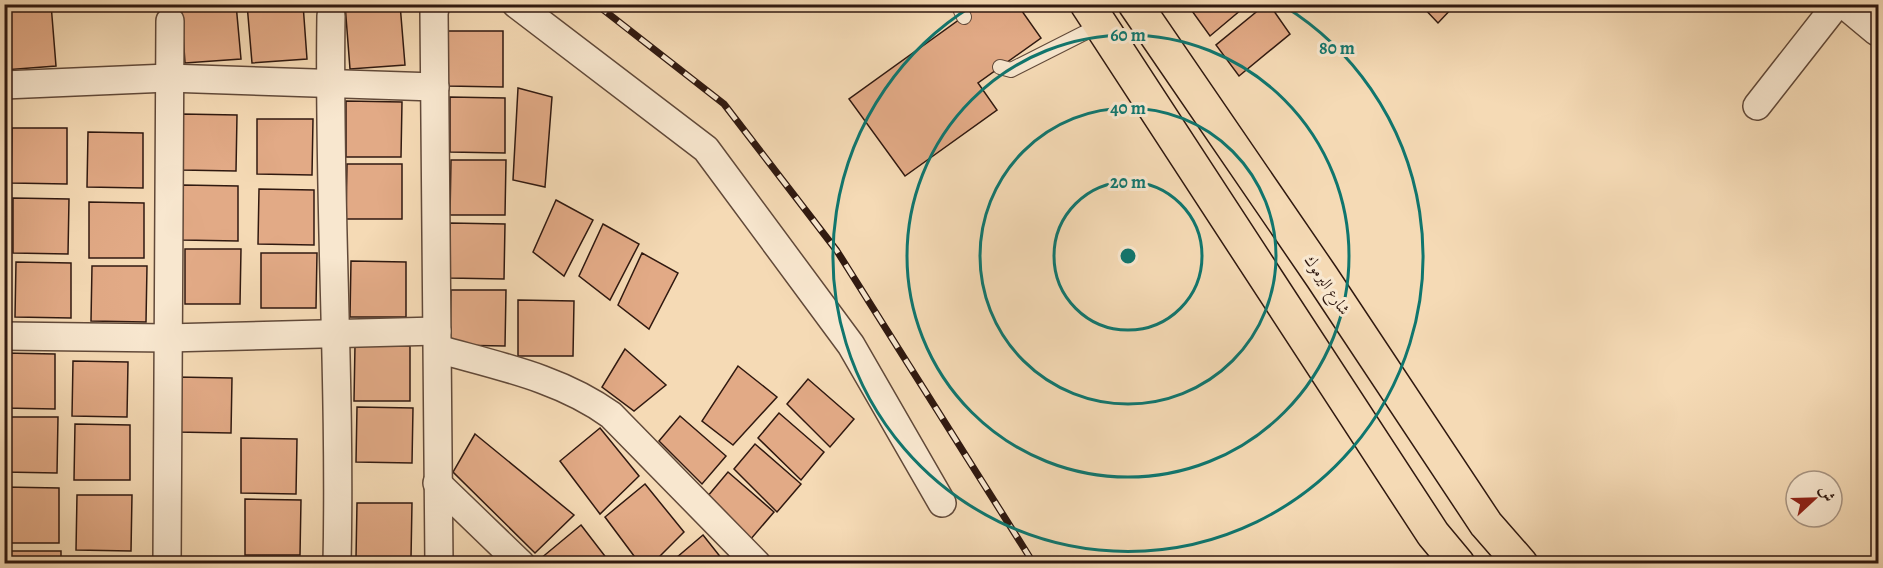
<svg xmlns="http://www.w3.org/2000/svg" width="1883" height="568" font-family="Alegreya,Amiri,serif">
<rect width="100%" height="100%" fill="#f5dab5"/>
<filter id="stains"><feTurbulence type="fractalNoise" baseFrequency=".00333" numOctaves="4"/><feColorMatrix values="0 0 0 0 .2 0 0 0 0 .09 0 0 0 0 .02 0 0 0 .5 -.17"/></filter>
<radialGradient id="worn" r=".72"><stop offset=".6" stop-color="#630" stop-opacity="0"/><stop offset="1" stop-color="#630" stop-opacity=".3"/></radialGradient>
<g fill="#e2aa86" stroke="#301910" stroke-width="1.5">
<path d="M 4,4 L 51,4 L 56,66 L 4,70 Z"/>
<path d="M 181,4 L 236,4 L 241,59 L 185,63 Z"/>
<path d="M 247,4 L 303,4 L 307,59 L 252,63 Z"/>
<path d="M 345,4 L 400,4 L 405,65 L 350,69 Z"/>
<path d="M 981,4 L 1017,4 L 1041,38 L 978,83 L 997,110 L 905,176 L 849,99 Z"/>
<path d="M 1187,4 L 1248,4 L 1210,36 Z"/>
<path d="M 1266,4 L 1269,4 L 1290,34 L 1239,76 L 1216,45 Z"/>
<path d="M 1420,4 L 1456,4 L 1438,23 Z"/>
<path d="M 448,31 L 503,31 L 503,87 L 447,86 Z"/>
<path d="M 518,88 L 552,97 L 545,187 L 513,180 Z"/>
<path d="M 450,97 L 505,98 L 505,153 L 450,152 Z"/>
<path d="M 346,101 L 402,102 L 401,157 L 346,157 Z"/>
<path d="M 181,114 L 237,115 L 236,171 L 181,170 Z"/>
<path d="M 257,119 L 313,119 L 312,175 L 257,174 Z"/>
<path d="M 12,128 L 67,128 L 67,184 L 11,183 Z"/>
<path d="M 88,132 L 143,133 L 143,188 L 87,187 Z"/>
<path d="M 451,160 L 506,160 L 505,215 L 450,215 Z"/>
<path d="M 347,164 L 402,164 L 402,219 L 346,219 Z"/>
<path d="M 183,185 L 238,186 L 238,241 L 182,240 Z"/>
<path d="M 259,189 L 314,190 L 314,245 L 258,244 Z"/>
<path d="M 13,198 L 69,199 L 68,254 L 13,253 Z"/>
<path d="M 556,200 L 593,220 L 564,276 L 533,252 Z"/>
<path d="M 89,202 L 144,203 L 144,258 L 89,258 Z"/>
<path d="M 450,223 L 505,224 L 504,279 L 449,278 Z"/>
<path d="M 603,224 L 639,244 L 610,300 L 579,276 Z"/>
<path d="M 185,249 L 241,249 L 240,304 L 185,304 Z"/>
<path d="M 261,253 L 317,253 L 316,308 L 261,308 Z"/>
<path d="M 642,253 L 678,273 L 649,329 L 618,305 Z"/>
<path d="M 351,261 L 406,262 L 406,317 L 350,317 Z"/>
<path d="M 16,262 L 71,263 L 71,318 L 15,317 Z"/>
<path d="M 92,266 L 147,266 L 146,322 L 91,321 Z"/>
<path d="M 451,290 L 506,290 L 505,346 L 450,345 Z"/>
<path d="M 518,300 L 574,301 L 573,356 L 518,356 Z"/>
<path d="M 355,345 L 410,346 L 410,401 L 354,401 Z"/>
<path d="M 625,349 L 666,385 L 634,411 L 602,387 Z"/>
<path d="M 4,353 L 55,354 L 55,409 L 4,408 Z"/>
<path d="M 73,361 L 128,362 L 127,417 L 72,416 Z"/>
<path d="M 738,366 L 777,397 L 733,445 L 702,421 Z"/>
<path d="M 176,377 L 232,378 L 231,433 L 176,432 Z"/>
<path d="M 808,379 L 854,419 L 830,447 L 787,404 Z"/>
<path d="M 357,407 L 413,408 L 412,463 L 356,462 Z"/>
<path d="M 779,413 L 824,452 L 801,480 L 758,438 Z"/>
<path d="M 680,416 L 726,456 L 702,484 L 659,441 Z"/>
<path d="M 4,417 L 58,417 L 57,473 L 4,472 Z"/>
<path d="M 75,424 L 130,425 L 130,480 L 74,480 Z"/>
<path d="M 600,428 L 639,476 L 600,514 L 560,461 Z"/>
<path d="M 475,434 L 574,515 L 535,553 L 453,472 Z"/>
<path d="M 241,438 L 297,439 L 296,494 L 241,493 Z"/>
<path d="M 755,444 L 801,484 L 777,512 L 734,469 Z"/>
<path d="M 728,472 L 774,512 L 750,540 L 707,497 Z"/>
<path d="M 645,484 L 684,532 L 652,564 L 640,564 L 605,517 Z"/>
<path d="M 4,487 L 59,488 L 59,543 L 4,543 Z"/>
<path d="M 77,495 L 132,495 L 131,551 L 76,550 Z"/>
<path d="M 245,499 L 301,500 L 300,555 L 245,555 Z"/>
<path d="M 357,503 L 412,503 L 411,559 L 356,558 Z"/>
<path d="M 581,525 L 611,564 L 544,564 L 540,559 Z"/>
<path d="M 703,535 L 726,564 L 669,564 Z"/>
<rect x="6" y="551" width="55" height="13"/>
<rect x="79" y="559" width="55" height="5"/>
</g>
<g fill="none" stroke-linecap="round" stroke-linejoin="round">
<g stroke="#614939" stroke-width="16">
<g id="service">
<path d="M 964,17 L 961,11 L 965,4"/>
<path d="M 1000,67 L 1011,70 L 1100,25"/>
</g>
</g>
<g stroke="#614939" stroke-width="30">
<g id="minor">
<path d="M 436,4 L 434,13 L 439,564"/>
<path d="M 516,4 L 706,149 L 851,345 L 942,503"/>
<path d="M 331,16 C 328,199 341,381 337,564"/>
<path d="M 4,85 L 168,78 L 435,87"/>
<path d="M 1757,106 L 1837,4"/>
<path d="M 4,336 L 167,338 L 437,331"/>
<path d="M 438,349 C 498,366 560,378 611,415 L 757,564"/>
<path d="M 437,483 L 521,564"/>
<path d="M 167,564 L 170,21"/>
</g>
</g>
<g stroke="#614939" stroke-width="36">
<path id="tertiary" d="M 1848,4 L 1878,29"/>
</g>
<g stroke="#301910" stroke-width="36">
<g id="trunk">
<path d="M 1087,4 L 1433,534 L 1458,564"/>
<path d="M 1135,4 L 1322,277 L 1486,524 L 1521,564"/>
</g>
</g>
<use href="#service" stroke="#f8e7cf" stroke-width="14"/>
<use href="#minor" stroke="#f8e7cf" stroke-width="27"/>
<use href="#tertiary" stroke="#f8e7cf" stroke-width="33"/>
<use href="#trunk" stroke="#f5dab5" stroke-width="33"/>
<g stroke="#301910" stroke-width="7">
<path id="rail" d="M 596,4 L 724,104 L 837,251 L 1034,564"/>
</g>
<use href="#rail" stroke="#f8e7cf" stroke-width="4.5" stroke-dasharray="14" stroke-linecap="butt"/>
</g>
<g fill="none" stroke="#0f766e" stroke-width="3">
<circle cx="1128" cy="256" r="74"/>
<circle cx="1128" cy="256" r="148"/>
<circle cx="1128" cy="256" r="221"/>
<path d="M1284 6A295 295 0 1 1 972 6"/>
</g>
<g text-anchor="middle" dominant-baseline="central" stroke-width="6" stroke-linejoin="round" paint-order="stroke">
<g font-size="16" fill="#301910" stroke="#f8e7cf">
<text transform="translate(1327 285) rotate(56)">شارع اليرموك</text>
</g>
</g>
<circle cx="1128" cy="256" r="9" fill="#0f766e" stroke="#f8e7cf" stroke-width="3"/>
<g font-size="18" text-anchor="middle" font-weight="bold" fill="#0f766e" stroke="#f8e7cf" stroke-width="6" stroke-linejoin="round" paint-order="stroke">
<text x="1128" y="41">60 m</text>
<text x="1337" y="54">80 m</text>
<text x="1128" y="114">40 m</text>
<text x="1128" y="188">20 m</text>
</g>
<rect width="1883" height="568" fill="none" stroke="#f5dab5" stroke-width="24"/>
<rect x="6" y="6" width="1871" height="556" fill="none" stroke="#301910" stroke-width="3"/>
<rect x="12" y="12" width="1859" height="544" fill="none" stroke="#301910" stroke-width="1.5"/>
<g transform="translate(1814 499) rotate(68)"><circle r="28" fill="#f8e7cf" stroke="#a89583" stroke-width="1.5"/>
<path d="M0-4.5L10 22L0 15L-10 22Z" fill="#8f2418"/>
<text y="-9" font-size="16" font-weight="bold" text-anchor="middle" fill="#301910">ش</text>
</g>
<rect width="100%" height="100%" filter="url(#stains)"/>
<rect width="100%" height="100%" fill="url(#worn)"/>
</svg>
